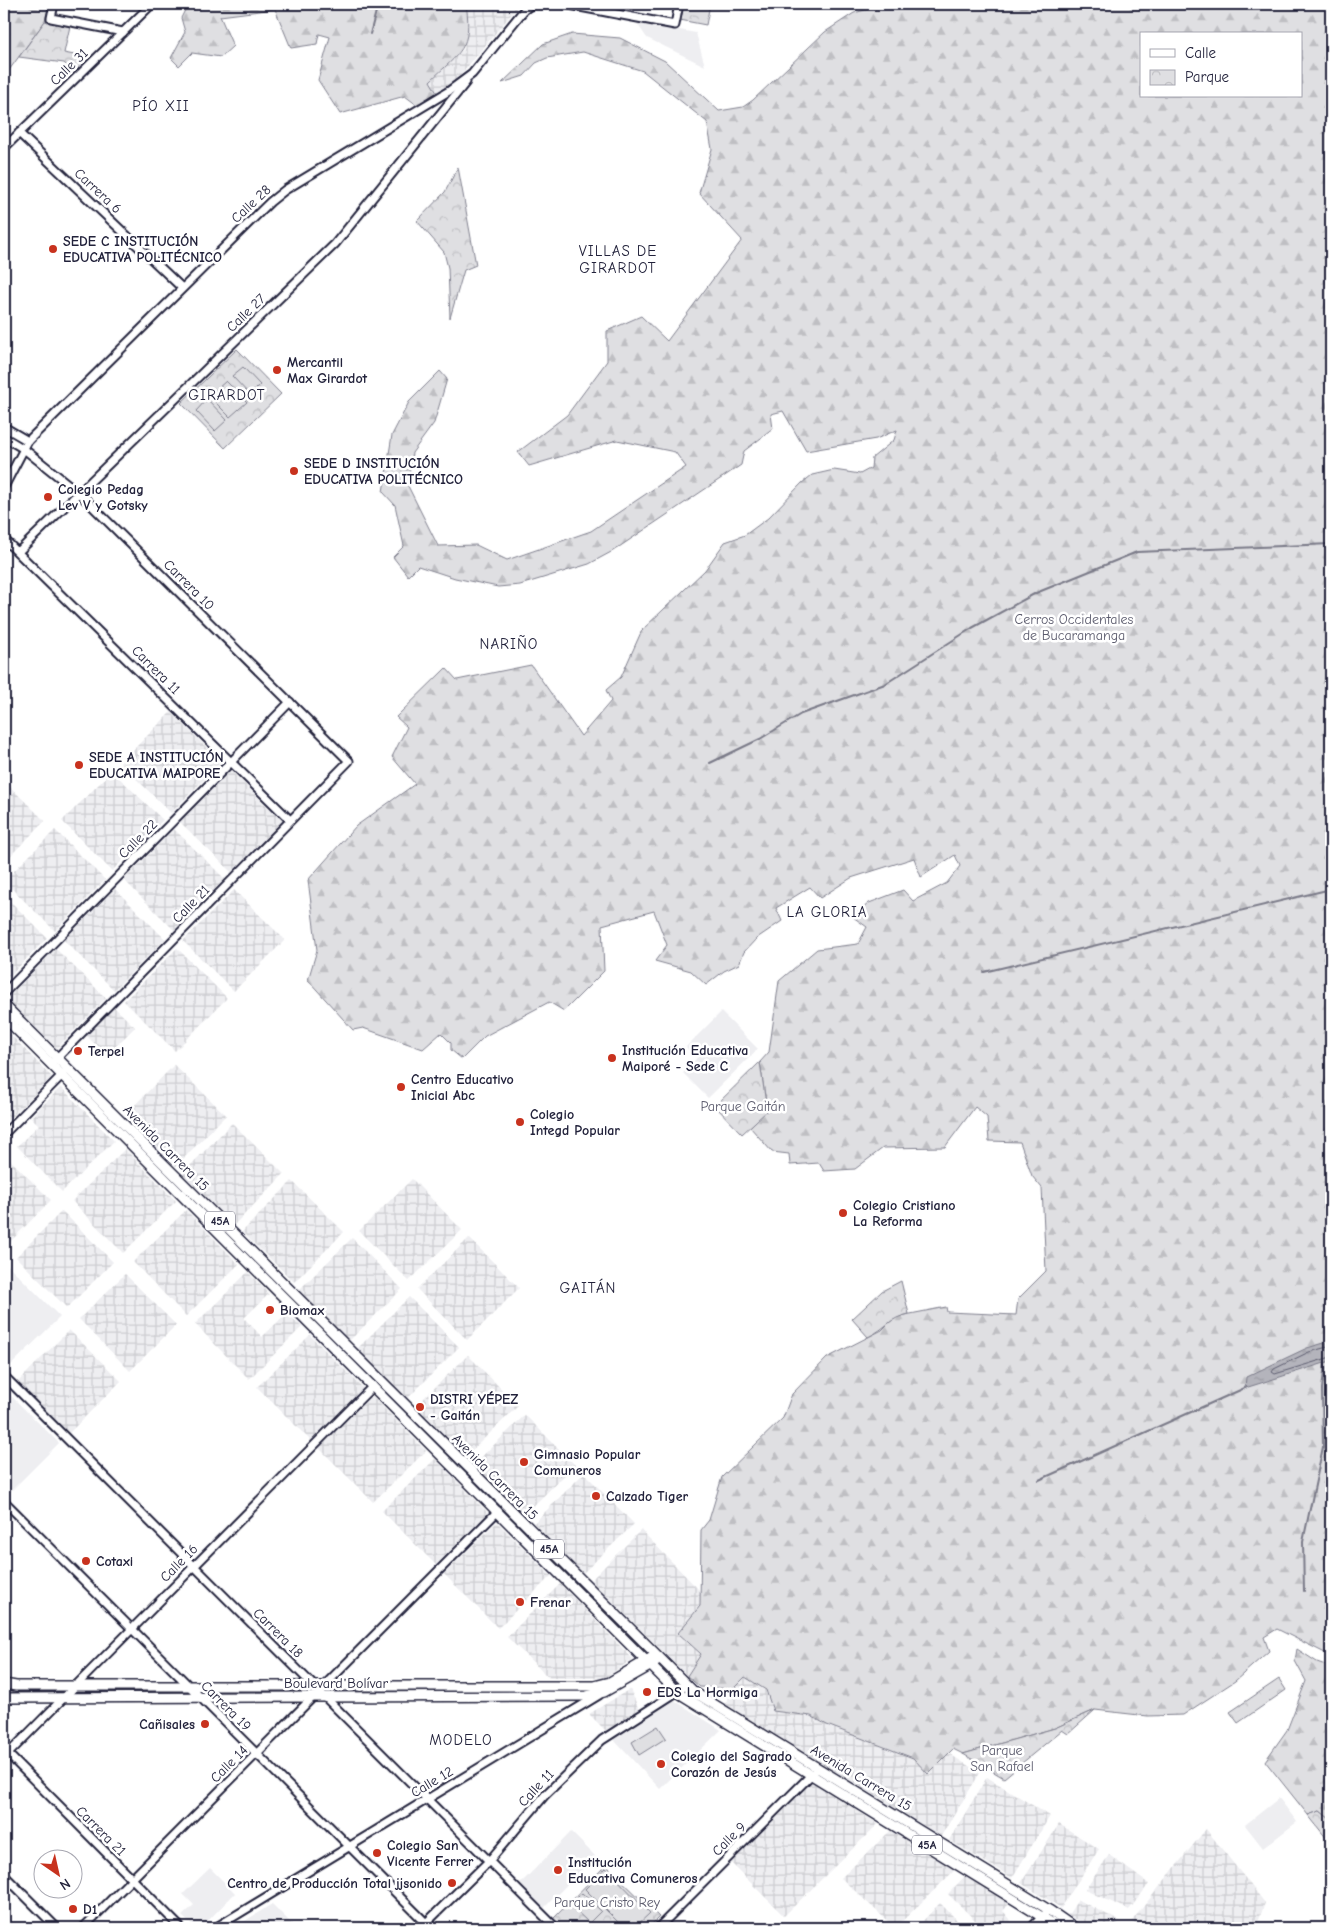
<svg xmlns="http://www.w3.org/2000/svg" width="1335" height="1932" font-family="'Comic Neue',sans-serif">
<defs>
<pattern id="industrial-grid" width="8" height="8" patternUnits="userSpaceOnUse" patternTransform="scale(1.25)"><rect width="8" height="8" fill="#eeeef1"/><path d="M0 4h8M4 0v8" fill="none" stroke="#ccccd0"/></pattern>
<pattern id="forest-firs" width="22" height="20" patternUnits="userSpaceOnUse" patternTransform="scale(1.25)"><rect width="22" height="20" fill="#dfdfe2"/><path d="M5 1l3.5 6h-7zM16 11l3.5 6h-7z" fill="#bfbfc3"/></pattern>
<pattern id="park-crowns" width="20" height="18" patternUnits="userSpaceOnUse" patternTransform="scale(1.25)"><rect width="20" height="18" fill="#dfdfe2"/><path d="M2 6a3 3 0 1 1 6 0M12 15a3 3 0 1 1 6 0" fill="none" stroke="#bfbfc3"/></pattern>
<pattern id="water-ripples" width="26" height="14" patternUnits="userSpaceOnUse" patternTransform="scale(1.25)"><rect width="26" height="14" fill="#b4b4bc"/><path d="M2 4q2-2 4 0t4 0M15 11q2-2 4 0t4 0" fill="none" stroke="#9a9aa2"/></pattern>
</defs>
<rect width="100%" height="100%" fill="#fff"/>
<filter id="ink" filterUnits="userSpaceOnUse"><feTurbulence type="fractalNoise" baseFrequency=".02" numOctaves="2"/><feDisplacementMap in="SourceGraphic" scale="10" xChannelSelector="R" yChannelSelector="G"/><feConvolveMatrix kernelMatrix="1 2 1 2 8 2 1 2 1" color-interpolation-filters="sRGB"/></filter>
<g filter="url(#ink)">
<g fill="#eeeef1">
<path d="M 636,22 L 696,33 L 705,66 L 647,38 Z"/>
<path d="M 721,1012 L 758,1049 L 708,1098 L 683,1073 L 697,1058 L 686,1047 Z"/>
<path d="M 8,1265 L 60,1317 L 6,1370 L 4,1367 L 4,1270 Z"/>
<path d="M 6,1391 L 59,1443 L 7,1495 L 4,1491 L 4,1393 Z"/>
<path d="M 674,1700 L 721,1730 L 660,1789 L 613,1739 Z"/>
<path d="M 1279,1798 L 1297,1822 L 1263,1848 L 1245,1825 Z"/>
<path d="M 571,1832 L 595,1856 L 544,1908 L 520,1884 Z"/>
<path d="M 210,1868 L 235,1893 L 201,1928 L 195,1928 L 182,1916 L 194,1905 L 183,1894 Z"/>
<path d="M 272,1904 L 296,1928 L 234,1928 Z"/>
</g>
<g fill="url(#industrial-grid)">
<path d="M 466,4 L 520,4 L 458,78 L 437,93 L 430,81 L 464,49 L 469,25 Z"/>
<path d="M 171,712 L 221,762 L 171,813 L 120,763 Z"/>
<path d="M 112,771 L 163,820 L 112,871 L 62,821 Z"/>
<path d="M 231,771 L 282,821 L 231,872 L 180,822 Z"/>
<path d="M 4,781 L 45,821 L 4,862 Z"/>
<path d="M 174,829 L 225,879 L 174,930 L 124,880 Z"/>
<path d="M 55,830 L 105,880 L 55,931 L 4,881 Z"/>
<path d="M 115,889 L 165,939 L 114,990 L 64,940 Z"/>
<path d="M 234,890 L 285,940 L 234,991 L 183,941 Z"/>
<path d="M 4,895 L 47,938 L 4,982 Z"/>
<path d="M 177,948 L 227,998 L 175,1051 L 124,1001 Z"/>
<path d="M 56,949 L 106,998 L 57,1048 L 6,999 Z"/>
<path d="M 114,1007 L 135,1027 L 106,1056 L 86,1035 Z"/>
<path d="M 4,1028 L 52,1077 L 4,1124 Z"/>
<path d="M 174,1065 L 226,1115 L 176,1166 L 125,1115 Z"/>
<path d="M 61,1087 L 114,1141 L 62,1192 L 17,1146 L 39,1125 L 31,1117 Z"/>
<path d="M 232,1123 L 284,1174 L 234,1225 L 182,1174 Z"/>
<path d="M 125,1149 L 176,1201 L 123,1253 L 72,1201 Z"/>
<path d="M 4,1154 L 51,1200 L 6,1246 L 4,1244 Z"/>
<path d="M 412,1179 L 462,1230 L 409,1281 L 359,1231 Z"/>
<path d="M 292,1181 L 344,1232 L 294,1282 L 242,1232 Z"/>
<path d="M 186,1210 L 239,1264 L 186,1316 L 133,1262 Z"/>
<path d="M 62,1211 L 113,1262 L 67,1308 L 16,1257 Z"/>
<path d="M 352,1238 L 402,1289 L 349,1341 L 299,1290 Z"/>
<path d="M 469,1238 L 519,1288 L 467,1340 L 417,1289 Z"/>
<path d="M 248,1272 L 269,1294 L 244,1318 L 262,1337 L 287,1313 L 302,1327 L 249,1379 L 195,1324 Z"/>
<path d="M 125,1274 L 176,1325 L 130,1371 L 79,1319 Z"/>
<path d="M 409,1297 L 459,1347 L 407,1399 L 357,1349 Z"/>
<path d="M 69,1330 L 121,1381 L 69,1433 L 18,1382 Z"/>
<path d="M 310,1335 L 364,1389 L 311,1441 L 257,1387 Z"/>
<path d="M 468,1355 L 518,1406 L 465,1457 L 415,1407 Z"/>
<path d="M 372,1396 L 426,1451 L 373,1502 L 319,1448 Z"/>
<path d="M 525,1415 L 575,1465 L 524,1515 L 474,1464 Z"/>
<path d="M 435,1459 L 488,1513 L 436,1565 L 382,1511 Z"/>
<path d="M 584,1473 L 634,1524 L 583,1573 L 534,1523 Z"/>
<path d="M 497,1522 L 551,1576 L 498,1628 L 444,1574 Z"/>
<path d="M 641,1530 L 700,1591 L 700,1606 L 678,1633 L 701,1654 L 687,1676 L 591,1580 Z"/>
<path d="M 560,1584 L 633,1659 L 604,1678 L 549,1678 L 507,1637 Z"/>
<path d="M 745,1677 L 766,1690 L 773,1711 L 811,1716 L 827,1725 L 913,1758 L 928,1774 L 948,1753 L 980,1773 L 941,1836 L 725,1704 L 733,1689 Z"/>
<path d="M 630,1689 L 640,1712 L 607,1732 L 589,1714 Z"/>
<path d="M 987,1777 L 1050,1816 L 1012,1878 L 949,1840 Z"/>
<path d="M 812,1782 L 878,1824 L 784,1916 L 731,1863 Z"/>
<path d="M 1059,1824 L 1099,1849 L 1061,1908 L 1021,1883 Z"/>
<path d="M 1206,1829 L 1265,1903 L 1256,1928 L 1146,1928 L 1131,1922 Z"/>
<path d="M 890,1831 L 955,1870 L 895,1928 L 841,1878 Z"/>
<path d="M 1109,1855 L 1149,1884 L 1129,1910 L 1085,1890 Z"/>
<path d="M 965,1876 L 1010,1903 L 1003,1911 L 1010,1919 L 1013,1928 L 983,1928 L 948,1894 Z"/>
<path d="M 1078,1900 L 1120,1921 L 1114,1928 L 1090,1928 L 1068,1915 Z"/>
<path d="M 940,1903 L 965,1928 L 916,1928 Z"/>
</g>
<g fill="url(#forest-firs)" stroke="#80808e" fill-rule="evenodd">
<path d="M 4,4 L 49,4 L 45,21 L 4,77 Z"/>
<path d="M 188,4 L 466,4 C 473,49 460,52 430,81 L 437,93 L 417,105 L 405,96 L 340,114 L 318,80 L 330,37 L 319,34 L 317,44 L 291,48 L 275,9 L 220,16 L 233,46 L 221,57 L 192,53 L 179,66 L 171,58 L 185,32 L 181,18 Z"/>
<path d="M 887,4 L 1331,4 L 1331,1656 L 1277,1629 L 1264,1637 L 1269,1651 L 1235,1681 L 1183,1715 L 1148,1716 L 1095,1710 L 1055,1728 L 963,1754 L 953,1749 L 928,1774 L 913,1758 L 827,1725 L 811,1716 L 773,1711 L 766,1690 L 745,1677 L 733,1689 L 700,1687 L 687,1676 L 701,1654 L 678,1633 L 700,1606 L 701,1530 L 709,1520 L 722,1477 L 783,1418 L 792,1394 L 827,1358 L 882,1330 L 895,1317 L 946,1307 L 947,1312 L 1016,1315 L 1018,1299 L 1046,1271 L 1042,1188 L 1032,1176 L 1020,1142 L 989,1141 L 987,1117 L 975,1107 L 945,1147 L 883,1148 L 855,1169 L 824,1171 L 819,1163 L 790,1165 L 789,1154 L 772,1152 L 750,1127 L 767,1110 L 760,1062 L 769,1052 L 779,981 L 817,949 L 858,944 L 867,927 L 853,917 L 869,903 L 903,890 L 913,901 L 947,883 L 960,866 L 955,855 L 921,877 L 914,858 L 851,878 L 820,898 L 810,887 L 776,908 L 782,921 L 757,938 L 744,952 L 739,964 L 724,971 L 706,985 L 691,971 L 655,961 L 667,945 L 654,911 L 602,925 L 604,971 L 564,1011 L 549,1002 L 485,1036 L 462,1059 L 451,1050 L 451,1043 L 441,1033 L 423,1049 L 363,1028 L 353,1030 L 308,980 L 317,950 L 308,880 L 356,826 L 415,784 L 392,757 L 407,727 L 396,717 L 446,668 L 457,680 L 531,665 L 581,736 L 611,701 L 606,690 L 621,677 L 642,630 L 705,570 L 725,542 L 745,535 L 768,518 L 802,483 L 812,475 L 834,470 L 860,474 L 871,468 L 872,458 L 894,440 L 897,430 L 876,439 L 806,451 L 783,411 L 771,414 L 773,429 L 744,451 L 741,465 L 613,551 L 589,564 L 520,585 L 498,587 L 455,578 L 418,566 L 408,576 L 393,557 L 404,546 L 395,505 L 383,492 L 392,435 L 409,402 L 440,371 L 447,379 L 434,423 L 412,453 L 408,486 L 438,546 L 476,545 L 507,560 L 591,531 L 686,467 L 675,452 L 617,440 L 529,466 L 518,452 L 567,415 L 607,361 L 607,331 L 641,316 L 667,341 L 742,240 L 699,193 L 712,149 L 707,122 L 643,71 L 583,52 L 547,58 L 536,63 L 524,76 L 502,83 L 543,44 L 572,34 L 620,38 L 665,61 L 719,111 L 743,107 L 753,100 L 825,32 L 854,13 ZM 1141,34 L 1301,34 L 1301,96 L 1141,96 Z"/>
<path d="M 1297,1649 L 1317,1662 L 1331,1667 L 1331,1820 L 1320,1811 L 1308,1815 L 1265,1761 L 1287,1730 L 1306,1681 L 1295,1661 Z"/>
</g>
<g fill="url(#park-crowns)" stroke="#80808e">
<path d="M 683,4 L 710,4 L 706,25 L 680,20 Z"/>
<path d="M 45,21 L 70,26 L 64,53 L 90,58 L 75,73 L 64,63 L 19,57 Z"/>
<path d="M 458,167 L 476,265 L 464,270 L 450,318 L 448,268 L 444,252 L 417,221 L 445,192 Z"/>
<path d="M 237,349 L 281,394 L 225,448 L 181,403 Z"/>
<path d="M 760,1062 L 767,1111 L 742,1134 L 715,1106 Z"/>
<path d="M 901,1281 L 909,1314 C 889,1318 887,1328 868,1337 L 852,1319 L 882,1291 Z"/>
<path d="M 1279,1679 L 1286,1690 L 1238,1723 L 1230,1712 Z"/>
<path d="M 1095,1710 L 1068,1734 L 1062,1730 L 1004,1778 L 963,1754 L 1055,1728 Z"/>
<path d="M 1320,1811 L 1331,1820 L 1331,1844 L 1308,1815 Z"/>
<path d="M 606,1865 L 659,1917 L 648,1928 L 563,1928 L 553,1919 Z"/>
</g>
<g fill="#dfdfe2" stroke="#80808e">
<path d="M 243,367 L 260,385 L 250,395 L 232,376 Z"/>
<path d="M 226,381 L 247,402 L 230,417 L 209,396 Z"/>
<path d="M 207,399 L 227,420 L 215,431 L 196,411 Z"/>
<path d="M 658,1726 L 666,1738 L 639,1755 L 632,1742 Z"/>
<path d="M 606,1868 L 650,1913 L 634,1928 L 624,1928 L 585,1889 Z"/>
<path d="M 582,1893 L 601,1911 L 589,1923 L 570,1905 Z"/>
</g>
<path fill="url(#water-ripples)" stroke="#7a7a88" d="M 1331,1341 L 1331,1361 L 1245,1388 L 1246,1377 L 1307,1348 Z"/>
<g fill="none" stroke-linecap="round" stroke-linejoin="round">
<path stroke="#5c5c6f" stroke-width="1" d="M 1331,1346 L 1309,1352 L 1274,1369 L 1272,1372 L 1275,1374 L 1331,1357"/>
<g stroke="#7a7a88" stroke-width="2">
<path d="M 370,34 L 378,4"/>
<path d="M 710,763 L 760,739 L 801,714 L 885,684 L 972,628 L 1036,593 L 1137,552 L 1331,544"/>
<path d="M 984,972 L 1331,889"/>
<path d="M 1039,1480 L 1247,1387"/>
<path d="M 1304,1591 L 1303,1542 L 1323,1447 L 1322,1389 L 1325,1363"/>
</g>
<g stroke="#22223b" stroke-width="11">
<g id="minor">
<path d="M 54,4 L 51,18 L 123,32"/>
<path d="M 564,4 L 675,25 L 679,4"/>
<path d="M 19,133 L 182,288"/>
<path d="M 4,148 L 152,4"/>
<path d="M 4,427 L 28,441"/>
<path d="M 4,437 L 24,449 L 79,493 L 349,761 L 54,1061"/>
<path d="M 4,487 L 28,441 L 270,202 L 285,190 L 449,91 L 472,74 L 524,10 L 532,4"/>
<path d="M 4,539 L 290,820"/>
<path d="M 18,552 L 335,244 L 466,82"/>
<path d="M 4,993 L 290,702"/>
<path d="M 4,1134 L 65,1072"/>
<path d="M 4,1376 L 556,1928"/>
<path d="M 4,1501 L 431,1928"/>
<path d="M 322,1688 L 498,1511"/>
<path d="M 4,1750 L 181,1928"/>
<path d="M 4,1758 L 373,1386"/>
<path d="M 4,1875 L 57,1928"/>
<path d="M 83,1928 L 314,1696"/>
<path d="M 215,1928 L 599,1695"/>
<path d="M 421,1928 L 489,1861 L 545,1795 L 602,1740 L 686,1686"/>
<path d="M 658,1928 L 815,1771"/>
<path d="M 1031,1928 L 1045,1914"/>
</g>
</g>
<g stroke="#22223b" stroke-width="12">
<g id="major">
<path d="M 4,1005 L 694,1692 L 1049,1910 L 1075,1928"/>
<path d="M 4,1017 L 677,1692 L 1060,1928"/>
<path d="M 4,1684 L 16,1686 L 594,1686 L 610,1682 L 651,1658"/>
<path d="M 4,1698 L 587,1696 L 604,1692 L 655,1663"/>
</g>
</g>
<use href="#minor" stroke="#fff" stroke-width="7"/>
<use href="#major" stroke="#fff" stroke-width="9"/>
</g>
</g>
<g fill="#c8321e" stroke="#fff" stroke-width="2">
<circle cx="53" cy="249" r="5"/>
<circle cx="277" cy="370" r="5"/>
<circle cx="294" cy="471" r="5"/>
<circle cx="48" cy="497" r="5"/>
<circle cx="79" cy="765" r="5"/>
<circle cx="78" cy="1051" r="5"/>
<circle cx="612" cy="1058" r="5"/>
<circle cx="401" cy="1087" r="5"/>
<circle cx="520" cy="1122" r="5"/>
<circle cx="843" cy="1213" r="5"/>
<circle cx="270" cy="1310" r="5"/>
<circle cx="420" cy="1407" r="5"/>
<circle cx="524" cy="1462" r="5"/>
<circle cx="596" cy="1496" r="5"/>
<circle cx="86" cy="1561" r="5"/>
<circle cx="520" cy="1602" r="5"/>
<circle cx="647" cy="1692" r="5"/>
<circle cx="205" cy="1724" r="5"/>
<circle cx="661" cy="1764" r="5"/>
<circle cx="377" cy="1853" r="5"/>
<circle cx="558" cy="1870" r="5"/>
<circle cx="452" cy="1883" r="5"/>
<circle cx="73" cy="1909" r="5"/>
</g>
<g text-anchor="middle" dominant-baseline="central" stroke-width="5" stroke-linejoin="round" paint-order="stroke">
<g fill="#fff" stroke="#646476" stroke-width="1">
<rect x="205" y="1211.5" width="30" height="19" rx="4"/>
<rect x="534" y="1539.5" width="30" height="19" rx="4"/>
<rect x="912" y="1835.5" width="30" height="19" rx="4"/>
</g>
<g font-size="12" font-weight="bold" fill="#22223b">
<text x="220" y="1221">45A</text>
<text x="549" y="1549">45A</text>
<text x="927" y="1845">45A</text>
</g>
<g font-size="14" fill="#22223b" stroke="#fff">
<text transform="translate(69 67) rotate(-44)">Calle 31</text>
<text transform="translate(98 191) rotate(43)">Carrera 6</text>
<text transform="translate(251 204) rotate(-43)">Calle 28</text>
<text transform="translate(246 313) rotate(-44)">Calle 27</text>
<text transform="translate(189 585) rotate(45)">Carrera 10</text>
<text transform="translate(156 670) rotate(45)">Carrera 11</text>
<text transform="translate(138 839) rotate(-45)">Calle 22</text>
<text transform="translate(191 904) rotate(-46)">Calle 21</text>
<text transform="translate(166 1148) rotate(45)">Avenida Carrera 15</text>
<text transform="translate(495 1477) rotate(45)">Avenida Carrera 15</text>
<text transform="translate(179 1563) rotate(-45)">Calle 16</text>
<text transform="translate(278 1633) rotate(45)">Carrera 18</text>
<text x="336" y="1683">Boulevard Bolívar</text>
<text transform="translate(226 1706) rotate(45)">Carrera 19</text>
<text transform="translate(229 1764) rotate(-45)">Calle 14</text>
<text transform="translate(861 1778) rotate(31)">Avenida Carrera 15</text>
<text transform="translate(432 1782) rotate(-31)">Calle 12</text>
<text transform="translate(536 1788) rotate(-47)">Calle 11</text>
<text transform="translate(101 1831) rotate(45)">Carrera 21</text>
<text transform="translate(729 1839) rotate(-45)">Calle 9</text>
</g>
<g font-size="14" font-weight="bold" fill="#22223b" stroke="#fff" text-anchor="start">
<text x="63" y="241">SEDE C INSTITUCIÓN<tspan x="63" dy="16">EDUCATIVA POLITÉCNICO</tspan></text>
<text x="287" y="362">Mercantil<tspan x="287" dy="16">Max Girardot</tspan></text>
<text x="304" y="463">SEDE D INSTITUCIÓN<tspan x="304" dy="16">EDUCATIVA POLITÉCNICO</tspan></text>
<text x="58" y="489">Colegio Pedag<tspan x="58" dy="16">Lev V y Gotsky</tspan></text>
<text x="89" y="757">SEDE A INSTITUCIÓN<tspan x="89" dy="16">EDUCATIVA MAIPORE</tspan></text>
<text x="622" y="1050">Institución Educativa<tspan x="622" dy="16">Maiporé - Sede C</tspan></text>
<text x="88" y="1051">Terpel</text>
<text x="411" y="1079">Centro Educativo<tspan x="411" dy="16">Inicial Abc</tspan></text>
<text x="530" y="1114">Colegio<tspan x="530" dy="16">Integd Popular</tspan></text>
<text x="853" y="1205">Colegio Cristiano<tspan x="853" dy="16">La Reforma</tspan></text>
<text x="280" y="1310">Biomax</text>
<text x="430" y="1399">DISTRI YÉPEZ<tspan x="430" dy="16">- Gaitán</tspan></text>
<text x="534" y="1454">Gimnasio Popular<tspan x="534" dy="16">Comuneros</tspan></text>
<text x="606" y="1496">Calzado Tiger</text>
<text x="96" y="1561">Cotaxi</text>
<text x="530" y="1602">Frenar</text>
<text x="657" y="1692">EDS La Hormiga</text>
<text x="195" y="1724" text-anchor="end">Cañisales</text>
<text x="671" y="1756">Colegio del Sagrado<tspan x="671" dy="16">Corazón de Jesús</tspan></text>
<text x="387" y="1845">Colegio San<tspan x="387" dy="16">Vicente Ferrer</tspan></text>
<text x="568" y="1862">Institución<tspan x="568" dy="16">Educativa Comuneros</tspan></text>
<text x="442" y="1883" text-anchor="end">Centro de Producción Total jjsonido</text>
<text x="83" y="1909">D1</text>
</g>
<g font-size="14" fill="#5b5b6d" stroke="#fff">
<text x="1074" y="619">Cerros Occidentales<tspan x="1074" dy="16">de Bucaramanga</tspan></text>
<text x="743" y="1106">Parque Gaitán</text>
<text x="1002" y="1750">Parque<tspan x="1002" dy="16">San Rafael</tspan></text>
<text x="607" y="1902">Parque Cristo Rey</text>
</g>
<g font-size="15" letter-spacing="1" fill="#22223b" stroke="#fff">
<text x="161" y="106">PÍO XII</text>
<text x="618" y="251">VILLAS DE<tspan x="618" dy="17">GIRARDOT</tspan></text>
<text x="227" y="395">GIRARDOT</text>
<text x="509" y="644">NARIÑO</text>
<text x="827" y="912">LA GLORIA</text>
<text x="588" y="1288">GAITÁN</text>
<text x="461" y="1740">MODELO</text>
</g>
</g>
<rect width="1335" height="1932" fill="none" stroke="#fff" stroke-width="20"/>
<rect x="10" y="10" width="1315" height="1912" fill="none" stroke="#22223b" stroke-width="2" filter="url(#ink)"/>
<rect x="1140" y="32" width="162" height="65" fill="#ffffff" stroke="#a7a7b1"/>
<rect x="1150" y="49" width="25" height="8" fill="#ffffff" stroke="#a7a7b1"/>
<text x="1185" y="58" font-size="15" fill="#22223b">Calle</text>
<rect x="1150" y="70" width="25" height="15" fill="url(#park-crowns)" stroke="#a7a7b1"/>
<text x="1185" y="82" font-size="15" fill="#22223b">Parque</text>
<g transform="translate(58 1874) rotate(146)"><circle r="24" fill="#ffffff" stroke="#a7a7b1"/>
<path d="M0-4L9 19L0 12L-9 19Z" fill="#c8321e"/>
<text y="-8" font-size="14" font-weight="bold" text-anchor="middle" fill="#22223b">N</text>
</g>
</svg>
